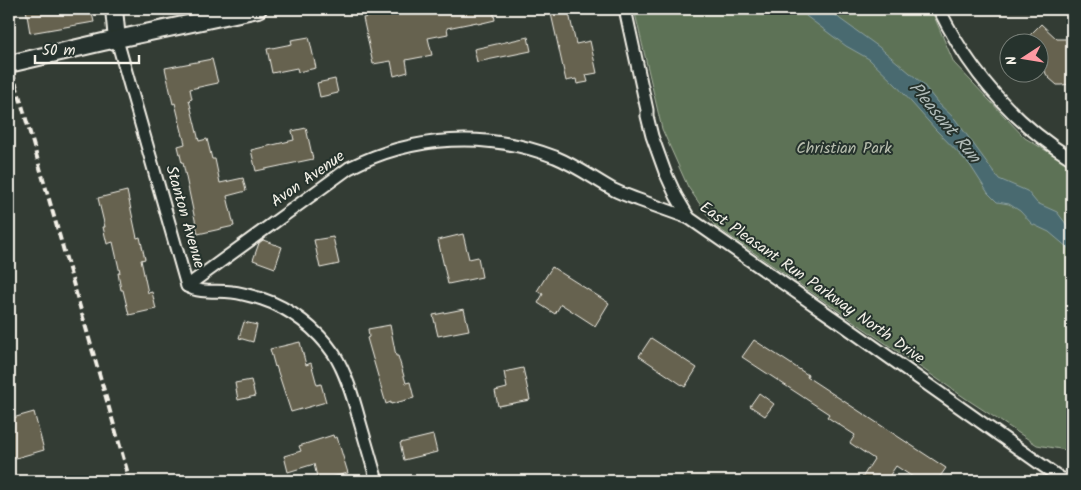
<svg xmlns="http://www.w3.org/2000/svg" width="1081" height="490" font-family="Kalam,sans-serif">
<rect width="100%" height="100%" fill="#333c34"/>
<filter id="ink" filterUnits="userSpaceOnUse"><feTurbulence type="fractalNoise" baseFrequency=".02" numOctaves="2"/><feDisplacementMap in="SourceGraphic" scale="10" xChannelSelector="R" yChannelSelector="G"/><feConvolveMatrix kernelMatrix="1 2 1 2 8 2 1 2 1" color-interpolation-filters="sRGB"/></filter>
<g filter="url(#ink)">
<path fill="#5d7256" stroke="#a8b29f" d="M 634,9 L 931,9 L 954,63 L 1025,138 L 1072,166 L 1072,451 L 1037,445 L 968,400 L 715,226 L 688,187 L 662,129 Z"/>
<path fill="#496b70" stroke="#8da1a0" d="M 800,9 L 829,9 L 840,19 L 879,47 L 922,83 L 937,102 L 955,119 L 999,179 L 1027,191 L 1037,203 L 1057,212 L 1070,229 L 1072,230 L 1072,250 L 1068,248 L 1049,232 L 1032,224 L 1020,211 L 1009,204 L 997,202 L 988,193 L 970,165 L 936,130 L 896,85 L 869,59 L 846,46 L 806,16 Z"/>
<g fill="#66624f" stroke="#f4f1e8">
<path d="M 26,9 L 91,9 L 94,22 L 30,33 Z"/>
<path d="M 400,9 L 493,9 L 495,20 L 478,24 L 477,22 L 447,28 L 448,34 L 428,38 L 432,55 L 406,60 L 408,72 L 394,76 L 391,61 L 373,64 L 363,18 L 400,10 Z"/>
<path d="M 550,9 L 568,9 L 576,44 L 590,41 L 597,73 L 586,75 L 588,82 L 577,84 L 576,79 L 566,81 Z"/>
<path d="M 1041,24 L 1057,39 L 1067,39 L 1072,41 L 1072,84 L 1061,85 L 1057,85 L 1049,78 L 1046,74 L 1045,70 L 1047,62 L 1038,55 L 1038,42 L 1034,42 L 1028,37 Z"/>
<path d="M 309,37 L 316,68 L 298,72 L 297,68 L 272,73 L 267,49 L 292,44 L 291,40 Z"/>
<path d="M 528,37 L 531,51 L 477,62 L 474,49 Z"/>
<path d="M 212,59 L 218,83 L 190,89 L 192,99 L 189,100 L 199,141 L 207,139 L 212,159 L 215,159 L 220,183 L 243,178 L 246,191 L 227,196 L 234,226 L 198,234 L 183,163 L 182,163 L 178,146 L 185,144 L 175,103 L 173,104 L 165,68 Z"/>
<path d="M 335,79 L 338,93 L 320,97 L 317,83 Z"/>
<path d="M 306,128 L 313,159 L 256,171 L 251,150 L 294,140 L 292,131 Z"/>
<path d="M 127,191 L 137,238 L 140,237 L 145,259 L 141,260 L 148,293 L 152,292 L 156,309 L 129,315 L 123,290 L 121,290 L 118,273 L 120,273 L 113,242 L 107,244 L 103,227 L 105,227 L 98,198 Z"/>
<path d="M 463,234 L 469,259 L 478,257 L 482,277 L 448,284 L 438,240 Z"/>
<path d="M 333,237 L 339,264 L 320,268 L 314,240 Z"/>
<path d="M 263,240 L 282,247 L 275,268 L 253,260 L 259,243 Z"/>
<path d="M 552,267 L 609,303 L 595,326 L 561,304 L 555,314 L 538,303 L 543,294 L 537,291 Z"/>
<path d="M 464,309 L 469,330 L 438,336 L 433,315 Z"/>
<path d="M 244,322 L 257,325 L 253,342 L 239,338 Z"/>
<path d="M 390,325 L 396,356 L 398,356 L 406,383 L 410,382 L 414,398 L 391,404 L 391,402 L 386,404 L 367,338 L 369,337 L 368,329 Z"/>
<path d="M 651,338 L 697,368 L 685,387 L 639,356 Z"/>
<path d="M 754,340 L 808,375 L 807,377 L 836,396 L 946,468 L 937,481 L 919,481 L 896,466 L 886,481 L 860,481 L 874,459 L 850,443 L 855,435 L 827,417 L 829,414 L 742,357 Z"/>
<path d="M 300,342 L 306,365 L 311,363 L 317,385 L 321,384 L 326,402 L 291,412 L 276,366 L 275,367 L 270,349 Z"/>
<path d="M 523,368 L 530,400 L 498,406 L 495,391 L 507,388 L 504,372 Z"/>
<path d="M 251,380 L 255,396 L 238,400 L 235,383 Z"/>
<path d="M 759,393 L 774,404 L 765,416 L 750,406 Z"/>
<path d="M 34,412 L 44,450 L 9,460 L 9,419 Z"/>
<path d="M 333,435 L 334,438 L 337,437 L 348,473 L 318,481 L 314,464 L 288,472 L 284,456 L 301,451 L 299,446 Z"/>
<path d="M 433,435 L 437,452 L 404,460 L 400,443 Z"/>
</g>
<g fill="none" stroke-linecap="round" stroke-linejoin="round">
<g stroke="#f4f1e8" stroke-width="15">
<g id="street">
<path d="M 625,9 L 647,110 L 647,116 L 652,136 L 665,172 L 676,196 L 689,218 L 839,322 L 1063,480 L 1072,477"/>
<path d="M 939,9 C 969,71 1014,123 1072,159"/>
<path d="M 117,40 L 187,286 C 201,294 217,290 232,292 C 242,293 252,296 262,299 C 290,308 317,329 334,354 C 346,373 353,397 359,419 C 365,439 371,460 377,481"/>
<path d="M 187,286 L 349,168 C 414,135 487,131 555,157 C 577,166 594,179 614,190 C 622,194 631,197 639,200 C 656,206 672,212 689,218"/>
</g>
</g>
<g stroke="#f4f1e8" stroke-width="20">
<g id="secondary">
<path d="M 114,9 L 117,40"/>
<path d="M 9,64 L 103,42 L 258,9"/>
</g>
</g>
<use href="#street" stroke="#26332d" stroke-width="11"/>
<use href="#secondary" stroke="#26332d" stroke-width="16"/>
<path stroke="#f4f1e8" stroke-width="4" stroke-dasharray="8 4" stroke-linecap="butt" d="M 9,60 L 130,481"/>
</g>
</g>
<g text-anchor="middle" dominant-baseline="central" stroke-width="4" stroke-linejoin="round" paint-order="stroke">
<g font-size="16" fill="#b8beae" stroke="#26332d">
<text x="844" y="148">Christian Park</text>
</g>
<g font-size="16" fill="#f4f1e8" stroke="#26332d">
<text transform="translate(308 179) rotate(-35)">Avon Avenue</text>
<text transform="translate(185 217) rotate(74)">Stanton Avenue</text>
<text transform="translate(812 283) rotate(35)">East Pleasant Run Parkway North Drive</text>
</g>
<g font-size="18" font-style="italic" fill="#b0bbb8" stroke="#26332d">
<text transform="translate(944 123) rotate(50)">Pleasant Run</text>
</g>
</g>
<rect width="1081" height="490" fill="none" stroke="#26332d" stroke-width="30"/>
<rect x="15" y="15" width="1051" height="460" fill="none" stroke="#f4f1e8" stroke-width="2" filter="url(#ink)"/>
<g transform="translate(1024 58) rotate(258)"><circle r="24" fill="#26332d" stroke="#787f78"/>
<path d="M0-4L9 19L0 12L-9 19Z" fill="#ff9aa2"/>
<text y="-8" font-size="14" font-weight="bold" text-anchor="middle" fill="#f4f1e8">N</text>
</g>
<path d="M35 55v8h104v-8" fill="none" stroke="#f4f1e8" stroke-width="2.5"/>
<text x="42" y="55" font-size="15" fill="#f4f1e8" stroke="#26332d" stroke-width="4" paint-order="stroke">50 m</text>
</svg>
